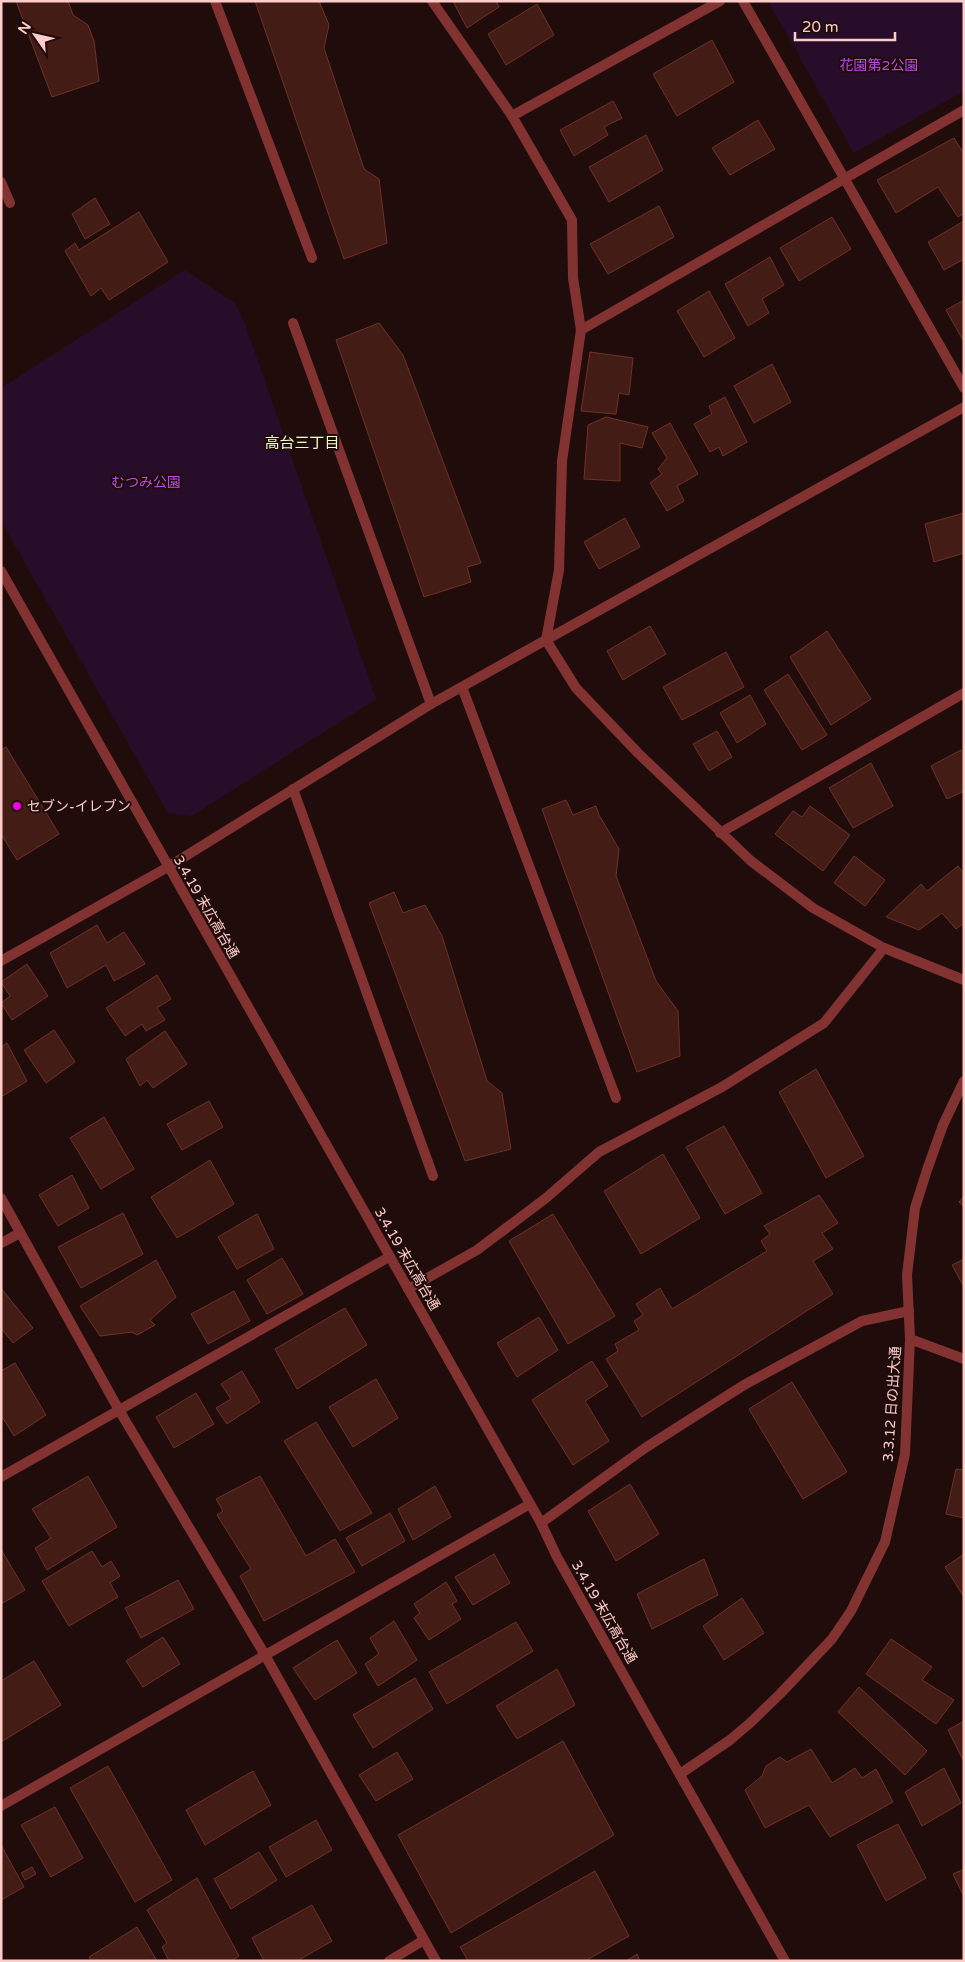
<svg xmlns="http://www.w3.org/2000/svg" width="965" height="1962" font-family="'Varela Round','Noto Sans JP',sans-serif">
<rect width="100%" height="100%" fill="#200d0b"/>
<g fill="#280d2a">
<path d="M 768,1 L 964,1 L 964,91 L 854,153 Z"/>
<path d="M 185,270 L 235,303 L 245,324 L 376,699 L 192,816 L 168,813 L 1,521 L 1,388 Z"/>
</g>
<g fill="#421c15" stroke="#703125">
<path d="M 16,1 L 68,1 L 73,15 L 88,25 L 94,41 L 99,81 L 52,97 Z"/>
<path d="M 255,1 L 319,1 L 329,25 L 324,48 L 364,169 L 379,179 L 387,243 L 344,259 Z"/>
<path d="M 457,1 L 496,1 L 499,7 L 467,28 L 454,3 Z"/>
<path d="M 537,4 L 554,35 L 506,65 L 488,34 Z"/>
<path d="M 712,40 L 734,82 L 677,116 L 653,74 Z"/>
<path d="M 613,101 L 622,118 L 604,127 L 608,135 L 574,156 L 560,130 Z"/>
<path d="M 758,120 L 775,149 L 730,175 L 712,148 Z"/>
<path d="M 646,135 L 663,170 L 609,202 L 589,167 Z"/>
<path d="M 954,138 L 964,154 L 964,213 L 958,217 L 938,187 L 896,213 L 877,180 Z"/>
<path d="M 95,198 L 110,224 L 85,239 L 72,214 Z"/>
<path d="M 659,206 L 674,237 L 608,274 L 590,244 Z"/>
<path d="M 139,212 L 168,262 L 109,300 L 101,288 L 91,296 L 65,251 L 75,243 L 79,250 Z"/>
<path d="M 832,217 L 851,249 L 799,281 L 780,248 Z"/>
<path d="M 964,221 L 964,259 L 944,270 L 928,242 Z"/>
<path d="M 770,257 L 784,285 L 762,299 L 769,313 L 748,326 L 725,284 Z"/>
<path d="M 709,291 L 735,338 L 704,357 L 677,311 Z"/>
<path d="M 964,300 L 964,342 L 946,310 Z"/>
<path d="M 379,323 L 403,355 L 481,563 L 467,567 L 471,582 L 424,597 L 336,340 Z"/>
<path d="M 590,352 L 633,358 L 629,395 L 619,393 L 616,414 L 581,411 Z"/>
<path d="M 772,364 L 791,402 L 754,423 L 734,386 Z"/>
<path d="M 725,397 L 747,442 L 723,456 L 719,447 L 710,452 L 694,424 L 712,414 L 709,406 Z"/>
<path d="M 606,417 L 648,427 L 642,448 L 620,443 L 620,481 L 584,479 L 588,425 Z"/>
<path d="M 670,423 L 698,474 L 677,486 L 684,501 L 667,511 L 650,483 L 662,474 L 658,469 L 667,458 L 652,433 Z"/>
<path d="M 964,513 L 964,553 L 934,562 L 925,524 Z"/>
<path d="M 625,518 L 640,547 L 599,569 L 584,542 Z"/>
<path d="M 650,626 L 666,654 L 623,680 L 607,651 Z"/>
<path d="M 827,631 L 871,699 L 831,725 L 790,657 Z"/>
<path d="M 726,652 L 744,687 L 682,720 L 663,687 Z"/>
<path d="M 788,674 L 827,735 L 802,750 L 764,690 Z"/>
<path d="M 750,695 L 766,724 L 737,743 L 720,713 Z"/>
<path d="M 717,731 L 732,757 L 709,771 L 693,744 Z"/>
<path d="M 6,747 L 59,834 L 17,860 L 1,834 L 1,750 Z"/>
<path d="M 961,750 L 964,754 L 964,791 L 947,799 L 931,766 Z"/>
<path d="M 871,763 L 893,806 L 853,828 L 829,788 Z"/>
<path d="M 566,800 L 573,815 L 596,806 L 599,815 L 619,849 L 616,876 L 656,981 L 678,1011 L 680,1056 L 637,1072 L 542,809 Z"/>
<path d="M 810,806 L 850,835 L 823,871 L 775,834 L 793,811 L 802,817 Z"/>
<path d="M 854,856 L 885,880 L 865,906 L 834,883 Z"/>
<path d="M 958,866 L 964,874 L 964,923 L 956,929 L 942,913 L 919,930 L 886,917 L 921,884 L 927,891 Z"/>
<path d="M 394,892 L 403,913 L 425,905 L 442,936 L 487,1081 L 502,1093 L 511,1149 L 465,1161 L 369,903 Z"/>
<path d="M 97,925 L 107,943 L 124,932 L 145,964 L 114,981 L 106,965 L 67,988 L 50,953 Z"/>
<path d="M 27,964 L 48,996 L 12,1020 L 1,1003 L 10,996 L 1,982 Z"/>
<path d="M 157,975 L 171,999 L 157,1008 L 165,1020 L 146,1031 L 142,1024 L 125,1036 L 106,1008 Z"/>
<path d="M 54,1030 L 75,1062 L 46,1083 L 24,1050 Z"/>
<path d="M 165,1031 L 187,1064 L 153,1088 L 147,1080 L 140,1086 L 126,1059 Z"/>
<path d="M 7,1043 L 27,1081 L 1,1097 L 1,1047 Z"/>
<path d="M 816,1069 L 864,1156 L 826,1178 L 779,1092 Z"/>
<path d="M 209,1101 L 223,1127 L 182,1150 L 167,1124 Z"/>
<path d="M 104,1117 L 134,1169 L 101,1189 L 70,1138 Z"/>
<path d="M 724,1126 L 762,1193 L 725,1214 L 686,1147 Z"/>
<path d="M 663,1154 L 700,1218 L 641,1254 L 604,1191 Z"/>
<path d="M 210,1160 L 234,1204 L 177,1238 L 151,1197 Z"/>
<path d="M 72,1175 L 89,1208 L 58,1226 L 39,1195 Z"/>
<path d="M 819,1195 L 838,1223 L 822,1233 L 833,1249 L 813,1261 L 833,1294 L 642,1417 L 606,1359 L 618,1351 L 615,1344 L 639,1330 L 634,1321 L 643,1315 L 636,1304 L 660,1288 L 672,1309 L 767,1251 L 761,1241 L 770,1234 L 764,1226 Z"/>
<path d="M 964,1196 L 964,1207 L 959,1202 Z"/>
<path d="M 123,1213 L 143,1254 L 81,1288 L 58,1247 Z"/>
<path d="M 257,1214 L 274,1249 L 237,1269 L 218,1237 Z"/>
<path d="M 553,1214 L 615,1316 L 568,1344 L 509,1241 Z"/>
<path d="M 282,1258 L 303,1294 L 267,1314 L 247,1280 Z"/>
<path d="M 964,1259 L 964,1287 L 952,1265 Z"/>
<path d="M 156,1260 L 176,1297 L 150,1320 L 155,1325 L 137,1335 L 132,1332 L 100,1336 L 80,1306 Z"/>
<path d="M 1,1288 L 33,1328 L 13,1343 L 1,1328 Z"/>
<path d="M 234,1291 L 250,1321 L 208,1344 L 191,1314 Z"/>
<path d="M 345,1308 L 367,1345 L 297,1389 L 275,1349 Z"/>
<path d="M 539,1317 L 558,1350 L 517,1377 L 497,1343 Z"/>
<path d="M 592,1361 L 608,1386 L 585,1401 L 609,1441 L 573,1465 L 532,1400 Z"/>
<path d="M 15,1363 L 46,1415 L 14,1436 L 1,1415 L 1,1371 Z"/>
<path d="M 242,1371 L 260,1402 L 227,1424 L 216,1408 L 231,1399 L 221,1384 Z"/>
<path d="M 376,1379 L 398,1418 L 353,1447 L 329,1407 Z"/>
<path d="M 792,1382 L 847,1472 L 803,1499 L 749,1409 Z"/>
<path d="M 196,1393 L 214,1424 L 174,1448 L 156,1417 Z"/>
<path d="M 316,1422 L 372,1513 L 340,1531 L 284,1441 Z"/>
<path d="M 956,1469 L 964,1470 L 964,1518 L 946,1514 Z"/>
<path d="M 88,1476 L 117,1527 L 47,1570 L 35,1548 L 51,1538 L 32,1509 Z"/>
<path d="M 260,1476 L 306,1556 L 335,1539 L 355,1572 L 264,1621 L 240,1576 L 251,1569 L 217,1515 L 223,1511 L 216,1499 Z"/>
<path d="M 630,1484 L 659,1534 L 616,1561 L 588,1511 Z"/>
<path d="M 435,1486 L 451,1517 L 413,1540 L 398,1509 Z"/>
<path d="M 390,1513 L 405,1541 L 362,1566 L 346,1538 Z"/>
<path d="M 2,1551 L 25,1590 L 1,1604 L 1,1552 Z"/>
<path d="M 92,1551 L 102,1567 L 111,1561 L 120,1576 L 110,1583 L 118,1597 L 69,1626 L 42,1581 Z"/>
<path d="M 494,1554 L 510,1583 L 473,1605 L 455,1577 Z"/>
<path d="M 964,1554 L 964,1597 L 945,1567 Z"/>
<path d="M 704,1559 L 718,1595 L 652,1629 L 637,1594 Z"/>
<path d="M 178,1580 L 194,1609 L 141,1638 L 125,1608 Z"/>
<path d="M 446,1582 L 457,1601 L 452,1604 L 461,1619 L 429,1640 L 414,1618 L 420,1613 L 414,1604 Z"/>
<path d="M 742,1598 L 764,1633 L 724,1660 L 703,1626 Z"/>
<path d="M 394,1621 L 417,1660 L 378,1686 L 365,1664 L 379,1654 L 370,1638 Z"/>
<path d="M 516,1622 L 533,1651 L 447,1704 L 429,1672 Z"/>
<path d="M 163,1637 L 180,1664 L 143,1687 L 126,1661 Z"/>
<path d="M 891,1639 L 932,1667 L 922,1680 L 954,1700 L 936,1724 L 866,1674 Z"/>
<path d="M 337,1640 L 357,1673 L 315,1700 L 293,1668 Z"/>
<path d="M 34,1661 L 61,1705 L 1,1742 L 1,1681 Z"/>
<path d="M 557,1669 L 575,1705 L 517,1739 L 496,1706 Z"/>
<path d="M 415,1678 L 433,1709 L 373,1748 L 353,1715 Z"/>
<path d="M 859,1687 L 927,1751 L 905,1775 L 838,1712 Z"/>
<path d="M 964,1721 L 964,1762 L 948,1730 Z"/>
<path d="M 563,1741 L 614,1835 L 451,1933 L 398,1835 Z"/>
<path d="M 811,1749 L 832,1783 L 855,1768 L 862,1778 L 876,1769 L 893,1802 L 830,1837 L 809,1805 L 765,1828 L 745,1790 L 762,1776 L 766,1766 L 780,1757 L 787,1762 Z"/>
<path d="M 397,1752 L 413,1779 L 376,1801 L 359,1775 Z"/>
<path d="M 108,1766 L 172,1880 L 135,1902 L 70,1788 Z"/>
<path d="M 944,1768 L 961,1803 L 922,1826 L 905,1792 Z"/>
<path d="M 253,1771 L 271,1805 L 205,1845 L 186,1810 Z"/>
<path d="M 55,1807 L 83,1858 L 51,1877 L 21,1825 Z"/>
<path d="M 316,1820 L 332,1850 L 286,1877 L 269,1847 Z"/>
<path d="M 898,1824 L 926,1878 L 886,1901 L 857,1845 Z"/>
<path d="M 1,1845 L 24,1887 L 1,1900 Z"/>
<path d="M 259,1852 L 277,1880 L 231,1909 L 214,1879 Z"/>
<path d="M 32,1867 L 36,1874 L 25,1880 L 21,1873 Z"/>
<path d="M 964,1869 L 964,1897 L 953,1874 Z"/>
<path d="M 595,1871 L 629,1936 L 585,1961 L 468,1961 L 460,1947 Z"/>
<path d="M 197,1878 L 239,1956 L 231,1961 L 169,1961 L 162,1947 L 167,1943 L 147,1910 Z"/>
<path d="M 312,1905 L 332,1941 L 297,1961 L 264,1961 L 252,1938 Z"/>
<path d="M 137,1927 L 157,1961 L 92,1961 L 89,1957 Z"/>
<path d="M 637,1954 L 640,1961 L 626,1961 Z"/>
</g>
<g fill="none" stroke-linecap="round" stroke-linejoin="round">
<g stroke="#833232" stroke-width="10">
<path d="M 215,1 L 312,258"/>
<path d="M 1,182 L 10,203"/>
<path d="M 293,323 L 431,704"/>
<path d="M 462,687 L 616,1098"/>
<path d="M 293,789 L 433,1176"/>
</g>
<g stroke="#833232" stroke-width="10">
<path d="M 432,1 L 512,116 L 572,220 L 573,278 L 581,330 L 562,461 L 559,570 L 546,640 L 576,688 L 638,753 L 751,861 L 813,908 L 884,948 L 964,980"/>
<path d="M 743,1 L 964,388"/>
<path d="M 512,116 L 720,1"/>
<path d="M 581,330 L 964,110"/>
<path d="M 720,833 L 964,693"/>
<path d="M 1,961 L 168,867 L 431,704 L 964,407"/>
<path d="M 1,1198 L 119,1410 L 265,1655 L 436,1961"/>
<path d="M 1,1243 L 20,1233"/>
<path d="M 408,1289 L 477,1250 L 546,1198 L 599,1152 L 722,1087 L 824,1023 L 884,948"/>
<path d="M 910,1339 L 964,1359"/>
<path d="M 1,1477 L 389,1257"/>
<path d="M 541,1523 L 645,1448 L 744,1385 L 862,1321 L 909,1311"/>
<path d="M 1,1806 L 530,1504"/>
<path d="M 389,1961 L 424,1940"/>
</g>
<g stroke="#833232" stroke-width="10">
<path d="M 1,571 L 541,1523 L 557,1557 L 785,1961"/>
<path d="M 680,1774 L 730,1740 L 750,1723 L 780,1694 L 832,1639 L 851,1611 L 885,1542 L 905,1454 L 910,1339 L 907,1275 L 915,1208 L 927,1170 L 943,1125 L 964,1081"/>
</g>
</g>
<circle fill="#f400e7" stroke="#200d0b" stroke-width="2" cx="17" cy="806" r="5"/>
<g text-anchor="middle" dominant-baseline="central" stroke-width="4" stroke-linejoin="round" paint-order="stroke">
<g font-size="14" fill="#ba4ce8" stroke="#200d0b">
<text x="879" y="65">花園第2公園</text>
<text x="146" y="482">むつみ公園</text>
</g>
<g font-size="14" fill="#ffcdc9" stroke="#200d0b" text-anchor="start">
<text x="27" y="806">セブン-イレブン</text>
</g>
<g font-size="14" fill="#ffcdc9" stroke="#200d0b">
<text transform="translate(206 907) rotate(60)">3.4.19 末広高台通</text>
<text transform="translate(407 1259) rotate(60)">3.4.19 末広高台通</text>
<text transform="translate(892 1404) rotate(-86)">3.3.12 日の出大通</text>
<text transform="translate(604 1612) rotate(60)">3.4.19 末広高台通</text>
</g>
<g font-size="15" fill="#efffcb" stroke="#200d0b">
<text x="302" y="443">高台三丁目</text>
</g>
</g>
<rect width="965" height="1962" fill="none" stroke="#ffcdc9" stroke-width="5"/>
<g transform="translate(35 35) rotate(304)" stroke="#200d0b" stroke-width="4" paint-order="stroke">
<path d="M0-4L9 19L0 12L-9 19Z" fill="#ffcdc9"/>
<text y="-8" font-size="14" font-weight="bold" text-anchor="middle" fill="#ffcdc9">N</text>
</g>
<path d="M795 32v8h100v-8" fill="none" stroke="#ffcdc9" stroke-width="2.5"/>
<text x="802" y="32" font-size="15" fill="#ffcdc9" stroke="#200d0b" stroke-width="4" paint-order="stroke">20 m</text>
</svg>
